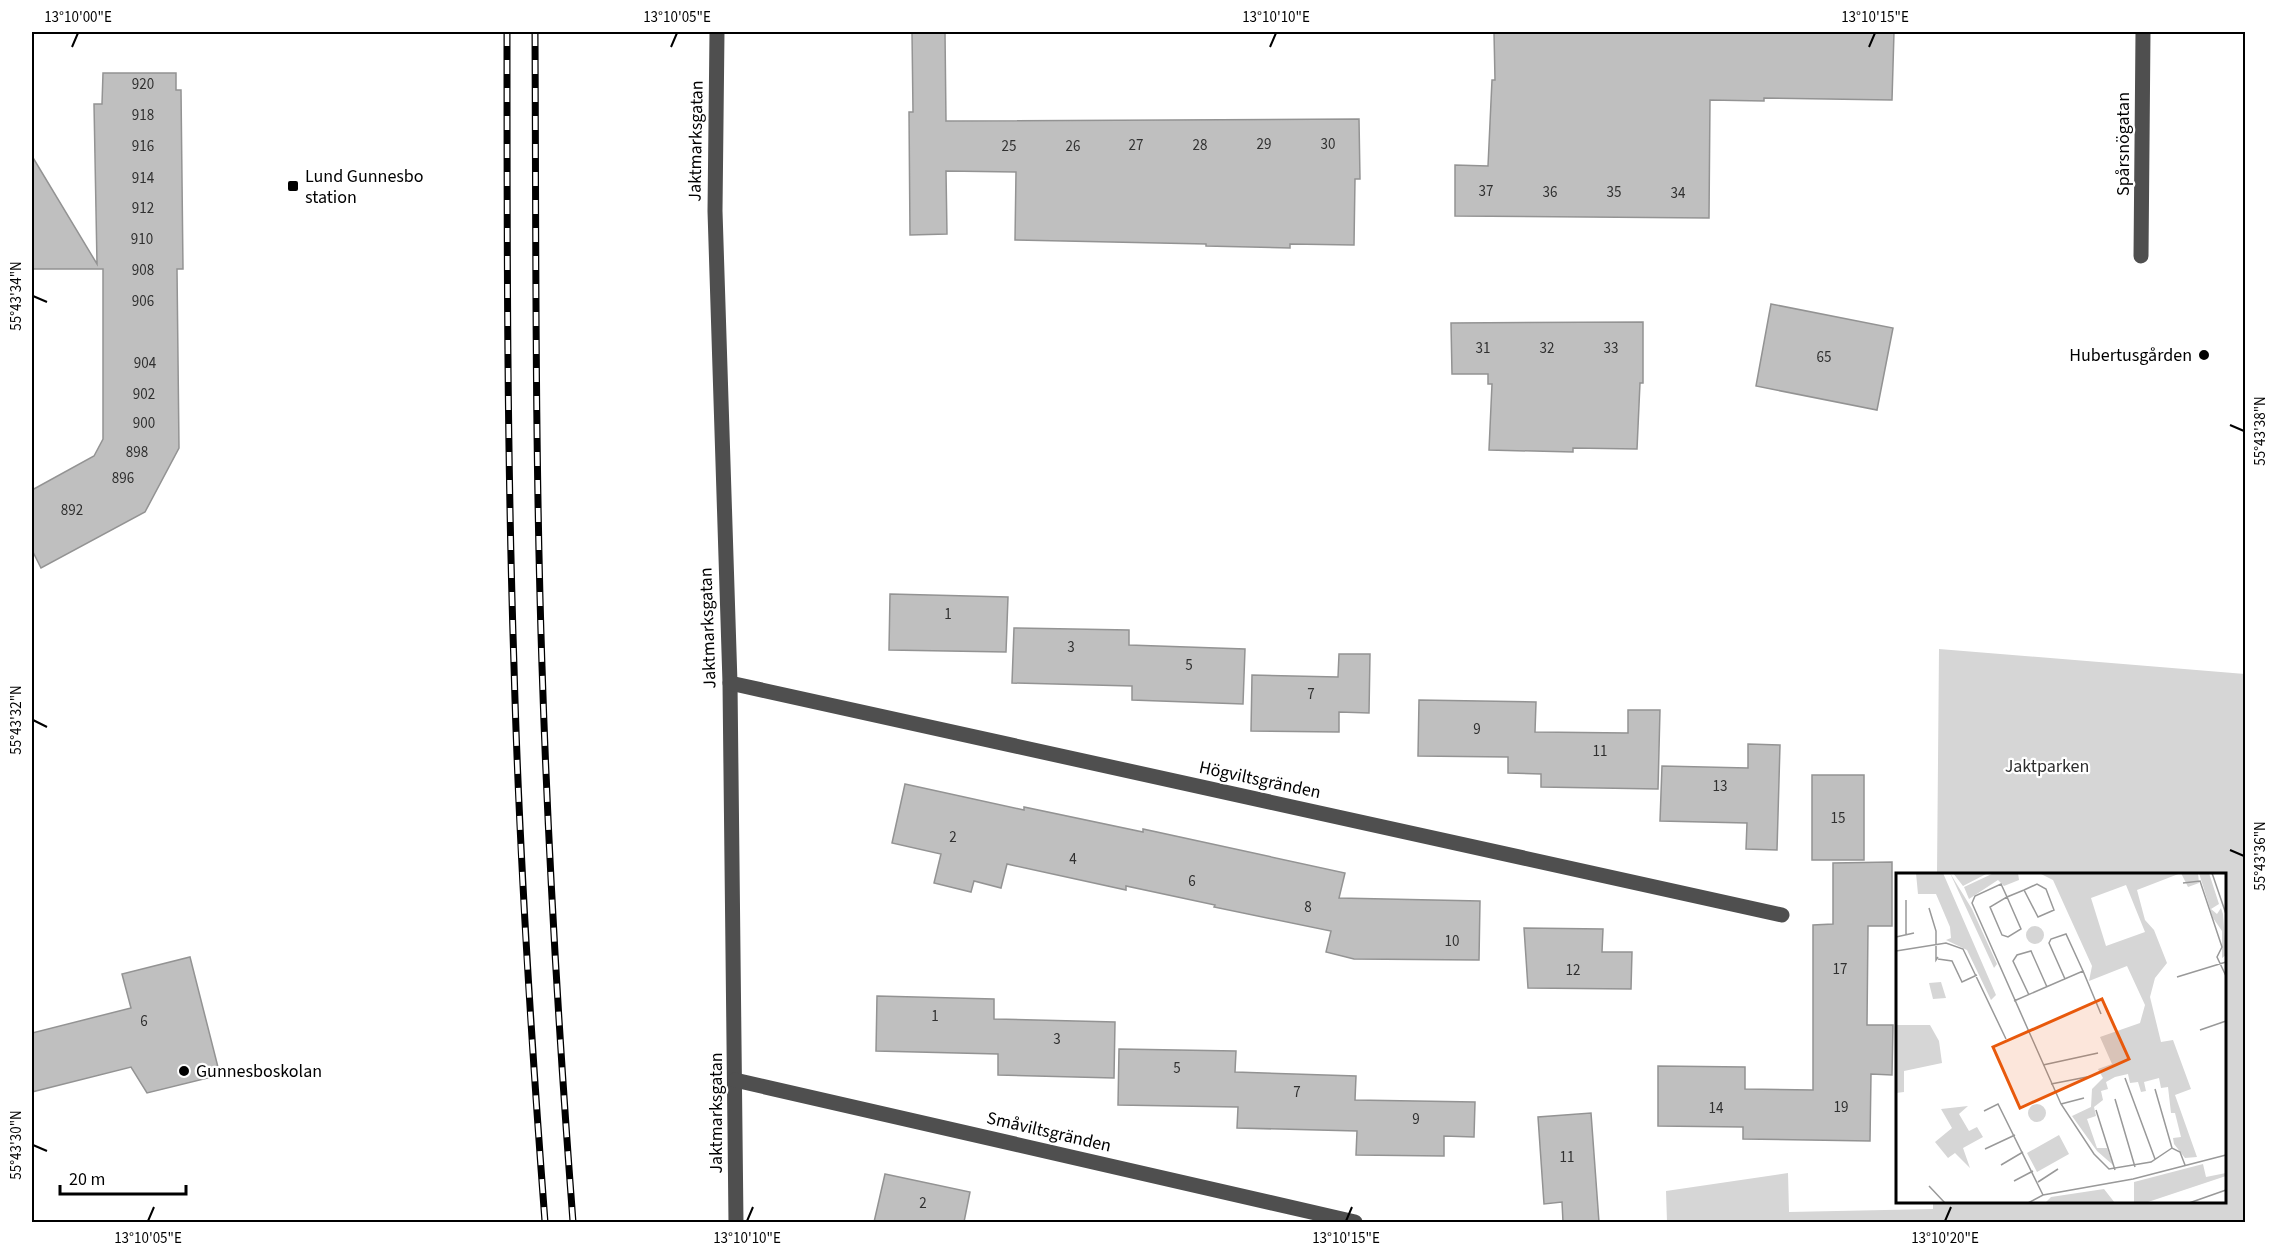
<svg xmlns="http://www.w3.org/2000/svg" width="2277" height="1254" font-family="'Source Sans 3',sans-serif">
<rect width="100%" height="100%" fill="#fff"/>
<path fill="#d6d6d6" d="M 1939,649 L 2245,674 L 2245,1222 L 1667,1222 L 1666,1191 L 1788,1173 L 1789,1212 L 1933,1209 L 1933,1202 L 2224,1202 L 2224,874 L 1937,874 Z"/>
<g fill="#bfbfbf" stroke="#939393" stroke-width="1.5">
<path d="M 912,32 L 945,32 L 946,121 L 1359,119 L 1360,179 L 1355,179 L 1354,245 L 1290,244 L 1290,248 L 1206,246 L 1206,244 L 1015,240 L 1016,172 L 946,171 L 947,234 L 910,235 L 909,112 L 913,112 Z"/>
<path d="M 1494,32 L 1894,32 L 1892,100 L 1764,98 L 1764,101 L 1710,100 L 1709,218 L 1455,216 L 1455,165 L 1488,166 L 1492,80 L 1495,80 Z"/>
<path d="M 103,73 L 176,73 L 176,90 L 181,90 L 183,269 L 177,269 L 179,448 L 145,512 L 41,568 L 32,550 L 32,490 L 94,456 L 103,439 L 103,269 L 32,269 L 32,156 L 97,264 L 94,104 L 102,104 Z"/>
<path d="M 1771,304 L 1893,328 L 1877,410 L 1756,386 Z"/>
<path d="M 1643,322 L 1643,383 L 1640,383 L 1637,449 L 1573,448 L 1573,452 L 1489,450 L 1492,384 L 1488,384 L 1488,374 L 1452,374 L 1451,323 Z"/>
<path d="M 890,594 L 1008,597 L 1006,652 L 889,650 Z"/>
<path d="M 1014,628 L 1129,630 L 1129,645 L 1245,649 L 1243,704 L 1132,700 L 1132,686 L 1012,683 Z"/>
<path d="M 1339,654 L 1370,654 L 1369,713 L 1339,712 L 1339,732 L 1251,731 L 1252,675 L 1338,677 Z"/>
<path d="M 1419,700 L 1536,702 L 1535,732 L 1628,733 L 1628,710 L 1660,710 L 1658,789 L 1541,787 L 1541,774 L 1508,773 L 1508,757 L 1418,756 Z"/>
<path d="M 1748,744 L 1780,745 L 1777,850 L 1746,849 L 1747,823 L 1660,821 L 1662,766 L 1748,768 Z"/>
<rect x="1812" y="775" width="52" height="85"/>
<path d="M 905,784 L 1024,810 L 1024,807 L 1143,832 L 1143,829 L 1345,873 L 1339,898 L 1480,901 L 1479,960 L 1354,959 L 1326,952 L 1331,931 L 1214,907 L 1215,905 L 1126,886 L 1126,890 L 1007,864 L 1001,888 L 974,881 L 971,892 L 934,883 L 941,854 L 892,843 Z"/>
<path d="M 1892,862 L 1892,926 L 1868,926 L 1867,1025 L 1893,1025 L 1892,1075 L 1871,1074 L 1870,1141 L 1743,1139 L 1743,1127 L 1658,1126 L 1658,1066 L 1745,1067 L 1745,1089 L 1813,1090 L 1813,925 L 1833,924 L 1833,863 Z"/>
<path d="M 1524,928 L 1603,929 L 1602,952 L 1632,952 L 1631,989 L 1528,988 Z"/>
<path d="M 190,957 L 220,1075 L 147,1093 L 131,1067 L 32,1092 L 32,1033 L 131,1008 L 122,974 Z"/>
<path d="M 877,996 L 994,999 L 994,1019 L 1115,1022 L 1114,1078 L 998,1075 L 998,1054 L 876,1051 Z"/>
<path d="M 1119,1049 L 1236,1051 L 1235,1072 L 1356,1076 L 1355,1100 L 1475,1102 L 1474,1137 L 1444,1136 L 1444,1156 L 1356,1155 L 1357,1131 L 1237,1128 L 1238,1107 L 1118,1105 Z"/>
<path d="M 1591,1113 L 1599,1222 L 1563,1222 L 1562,1202 L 1544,1204 L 1538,1117 Z"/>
<path d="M 885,1174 L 970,1192 L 964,1222 L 874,1222 Z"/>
</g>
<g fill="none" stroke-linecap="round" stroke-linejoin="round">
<g stroke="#4f4f4f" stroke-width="15">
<path d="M 717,32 L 715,211 L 730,683 L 736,1222"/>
<path d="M 2141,256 L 2143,32"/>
<path d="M 730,683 L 1782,915"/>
<path d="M 735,1080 L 1355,1222"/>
</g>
<g stroke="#000" stroke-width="7">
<g id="rail">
<path d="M 507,32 C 507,243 507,455 514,666 C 519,852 531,1037 545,1222"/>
<path d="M 535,32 C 536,243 535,455 542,666 C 548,852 559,1037 573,1222"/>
</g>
</g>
<use href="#rail" stroke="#fff" stroke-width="4.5" stroke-dasharray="14" stroke-linecap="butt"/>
</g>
<path fill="none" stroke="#000" stroke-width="2" d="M 72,47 L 78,33M 671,47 L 677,33M 1270,47 L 1276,33M 1869,47 L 1875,33M 33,296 L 47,302M 2230,425 L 2244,431M 33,720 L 47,727M 2230,850 L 2244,856M 33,1145 L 47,1151M 148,1221 L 154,1207M 747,1221 L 753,1207M 1346,1221 L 1352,1207M 1945,1221 L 1951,1207"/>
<g fill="#000" stroke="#fff" stroke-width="2">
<rect x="287" y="180" width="12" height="12" rx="3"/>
<circle cx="2204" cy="355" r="6"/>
<circle cx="184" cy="1071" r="6"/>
</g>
<g text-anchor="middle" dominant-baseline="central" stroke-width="4.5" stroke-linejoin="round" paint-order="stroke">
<g font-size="15" fill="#303030">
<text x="143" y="84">920</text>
<text x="143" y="115">918</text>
<text x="1264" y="144">29</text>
<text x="1328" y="144">30</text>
<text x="1136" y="145">27</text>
<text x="1200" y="145">28</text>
<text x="143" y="146">916</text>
<text x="1009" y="146">25</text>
<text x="1073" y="146">26</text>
<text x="143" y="178">914</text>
<text x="1486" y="191">37</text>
<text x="1550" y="192">36</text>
<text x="1614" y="192">35</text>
<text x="1678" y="193">34</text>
<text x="143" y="208">912</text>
<text x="142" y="239">910</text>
<text x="143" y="270">908</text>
<text x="143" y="301">906</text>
<text x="1483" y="348">31</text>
<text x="1547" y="348">32</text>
<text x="1611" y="348">33</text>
<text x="1824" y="357">65</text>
<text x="145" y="363">904</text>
<text x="144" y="394">902</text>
<text x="144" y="423">900</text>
<text x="137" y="452">898</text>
<text x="123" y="478">896</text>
<text x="72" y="510">892</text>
<text x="948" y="614">1</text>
<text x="1071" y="647">3</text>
<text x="1189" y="665">5</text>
<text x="1311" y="694">7</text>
<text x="1477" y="729">9</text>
<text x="1600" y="751">11</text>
<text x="1720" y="786">13</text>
<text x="1838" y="818">15</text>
<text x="953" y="837">2</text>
<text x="1073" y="859">4</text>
<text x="1192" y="881">6</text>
<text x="1308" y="907">8</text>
<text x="1452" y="941">10</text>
<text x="1840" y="969">17</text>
<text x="1573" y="970">12</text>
<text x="935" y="1016">1</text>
<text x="144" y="1021">6</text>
<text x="1057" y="1039">3</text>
<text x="1177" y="1068">5</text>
<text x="1297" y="1092">7</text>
<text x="1841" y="1107">19</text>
<text x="1716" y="1108">14</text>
<text x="1416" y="1119">9</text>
<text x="1567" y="1157">11</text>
<text x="923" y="1203">2</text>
</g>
<g font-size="18" fill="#000" stroke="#fff">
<text transform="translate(696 141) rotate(-89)">Jaktmarksgatan</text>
<text transform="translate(2123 144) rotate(-90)">Spårsnögatan</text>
<text transform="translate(708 628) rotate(-92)">Jaktmarksgatan</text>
<text transform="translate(1260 780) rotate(12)">Högviltsgränden</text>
<text transform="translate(716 1113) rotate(-90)">Jaktmarksgatan</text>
<text transform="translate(1049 1132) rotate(13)">Småviltsgränden</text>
</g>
<g font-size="18" fill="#000" stroke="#fff" text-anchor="start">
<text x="305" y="176">Lund Gunnesbo<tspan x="305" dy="21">station</tspan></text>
<text x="2192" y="355" text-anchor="end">Hubertusgården</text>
<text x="196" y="1071">Gunnesboskolan</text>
</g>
<g font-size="18" fill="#2d2d2d" stroke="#fff">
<text x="2047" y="766">Jaktparken</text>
</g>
</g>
<g transform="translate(1896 873)">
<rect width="330" height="330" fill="#fff"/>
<path d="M 20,0 L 47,0 L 100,122 L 95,127 L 71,77 L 50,67 L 55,65 L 54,54 L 40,21 L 22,21 ZM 54,0 L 76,36 L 101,91 L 98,95 ZM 57,0 L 92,0 L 67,13 ZM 98,0 L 122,0 L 123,7 L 108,13 L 102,7 L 73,26 L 68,14 ZM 143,0 L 302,0 L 303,10 L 292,14 L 285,0 L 241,17 L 249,47 L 258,57 L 271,90 L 259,105 L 254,124 L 265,169 L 277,167 L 295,216 L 279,222 L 301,284 L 289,285 L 278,271 L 277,265 L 285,264 L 279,240 L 275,240 L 272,214 L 265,215 L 263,205 L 248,209 L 250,218 L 245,219 L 242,209 L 234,210 L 232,201 L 219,204 L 210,209 L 212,216 L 205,218 L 207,227 L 198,234 L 200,243 L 191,246 L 201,275 L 211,275 L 217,292 L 201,278 L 176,243 L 195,234 L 196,216 L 207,205 L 202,196 L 216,191 L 204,164 L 244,150 L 249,132 L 231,93 L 193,108 L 196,93 L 171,38 L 157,7 ZM 230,12 L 249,59 L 210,73 L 195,25 ZM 303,0 L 313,0 L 323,31 L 315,36 L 321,41 L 325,35 L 327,41 L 330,82 L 326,85 L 326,58 L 317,45 ZM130 62a9 9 0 1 1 18 0a9 9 0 1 1-18 0ZM 45,109 L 50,125 L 37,126 L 33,110 ZM 0,152 L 34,152 L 43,168 L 46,190 L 8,198 L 8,219 L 0,220 ZM132 240a9 9 0 1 1 18 0a9 9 0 1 1-18 0ZM 72,233 L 63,241 L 73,258 L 81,254 L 87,264 L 67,275 L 74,295 L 59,280 L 52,285 L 39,269 L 56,255 L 45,236 ZM 163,262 L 173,281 L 141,299 L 131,280 ZM 307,291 L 310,304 L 330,300 L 330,303 L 249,330 L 238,330 L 238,309 ZM 208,316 L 219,330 L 149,330 L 155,324 Z" fill="#d6d6d6" fill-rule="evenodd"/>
<path fill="none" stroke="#999" stroke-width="1.5" d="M 316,0 L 330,41M 287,10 L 304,8 L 326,74 L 321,84 L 330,103M 128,17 L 141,11 L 150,16 L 158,37 L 142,44 L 128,17 L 111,24 L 125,56 L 112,64 L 106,62 L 94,34 L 111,24 L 105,11 L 79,23 L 76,30 L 165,231 L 198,281 L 213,296 L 255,289 L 276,275 L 284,279 L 289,292M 10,27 L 10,62M 33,35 L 40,58 L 40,87 L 42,84M 0,64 L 18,60M 0,78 L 50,70 L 67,76 L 110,166M 42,86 L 56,88 L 66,109 L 81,102M 281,104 L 330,89M 169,106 L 153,70 L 155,66 L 170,61 L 187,98M 133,122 L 117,88 L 121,82 L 135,78 L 151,114M 118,128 L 187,98 L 205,141M 304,157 L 330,148M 147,192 L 202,180M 229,205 L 259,286M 155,211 L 196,203M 259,216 L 276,275M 219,226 L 239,294M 165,231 L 188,225M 200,237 L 219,297M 88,238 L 102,231 L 147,322M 89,276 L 119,262M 105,292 L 127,279M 118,308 L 137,298M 142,309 L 162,296M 33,313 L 49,330M 132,330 L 147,322 L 237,306 L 330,282M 293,330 L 330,317"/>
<path fill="#e8590c" fill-opacity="0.15" stroke="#e8590c" stroke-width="3" d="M 206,126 L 233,186 L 124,235 L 97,174 Z"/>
<rect width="330" height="330" fill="none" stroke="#000" stroke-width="3"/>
</g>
<rect width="2277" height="1254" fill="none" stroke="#ffffff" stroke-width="66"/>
<path d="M60 1185v9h126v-9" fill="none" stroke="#000000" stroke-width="3"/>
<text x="69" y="1185" font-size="18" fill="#000000" stroke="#ffffff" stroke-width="4.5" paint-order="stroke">20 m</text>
<rect x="33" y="33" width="2211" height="1188" fill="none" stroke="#000" stroke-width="2"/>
<g font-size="15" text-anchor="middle" fill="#000">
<text x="78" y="22">13°10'00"E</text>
<text x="677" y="22">13°10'05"E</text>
<text x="1276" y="22">13°10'10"E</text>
<text x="1875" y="22">13°10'15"E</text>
<text transform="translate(16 296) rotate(-90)" y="5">55°43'34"N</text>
<text transform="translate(2260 431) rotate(-90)" y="5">55°43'38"N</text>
<text transform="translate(16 720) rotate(-90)" y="5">55°43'32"N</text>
<text transform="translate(2260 856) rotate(-90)" y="5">55°43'36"N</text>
<text transform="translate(16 1145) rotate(-90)" y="5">55°43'30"N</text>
<text x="148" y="1243">13°10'05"E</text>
<text x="747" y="1243">13°10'10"E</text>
<text x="1346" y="1243">13°10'15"E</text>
<text x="1945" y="1243">13°10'20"E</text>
</g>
</svg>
